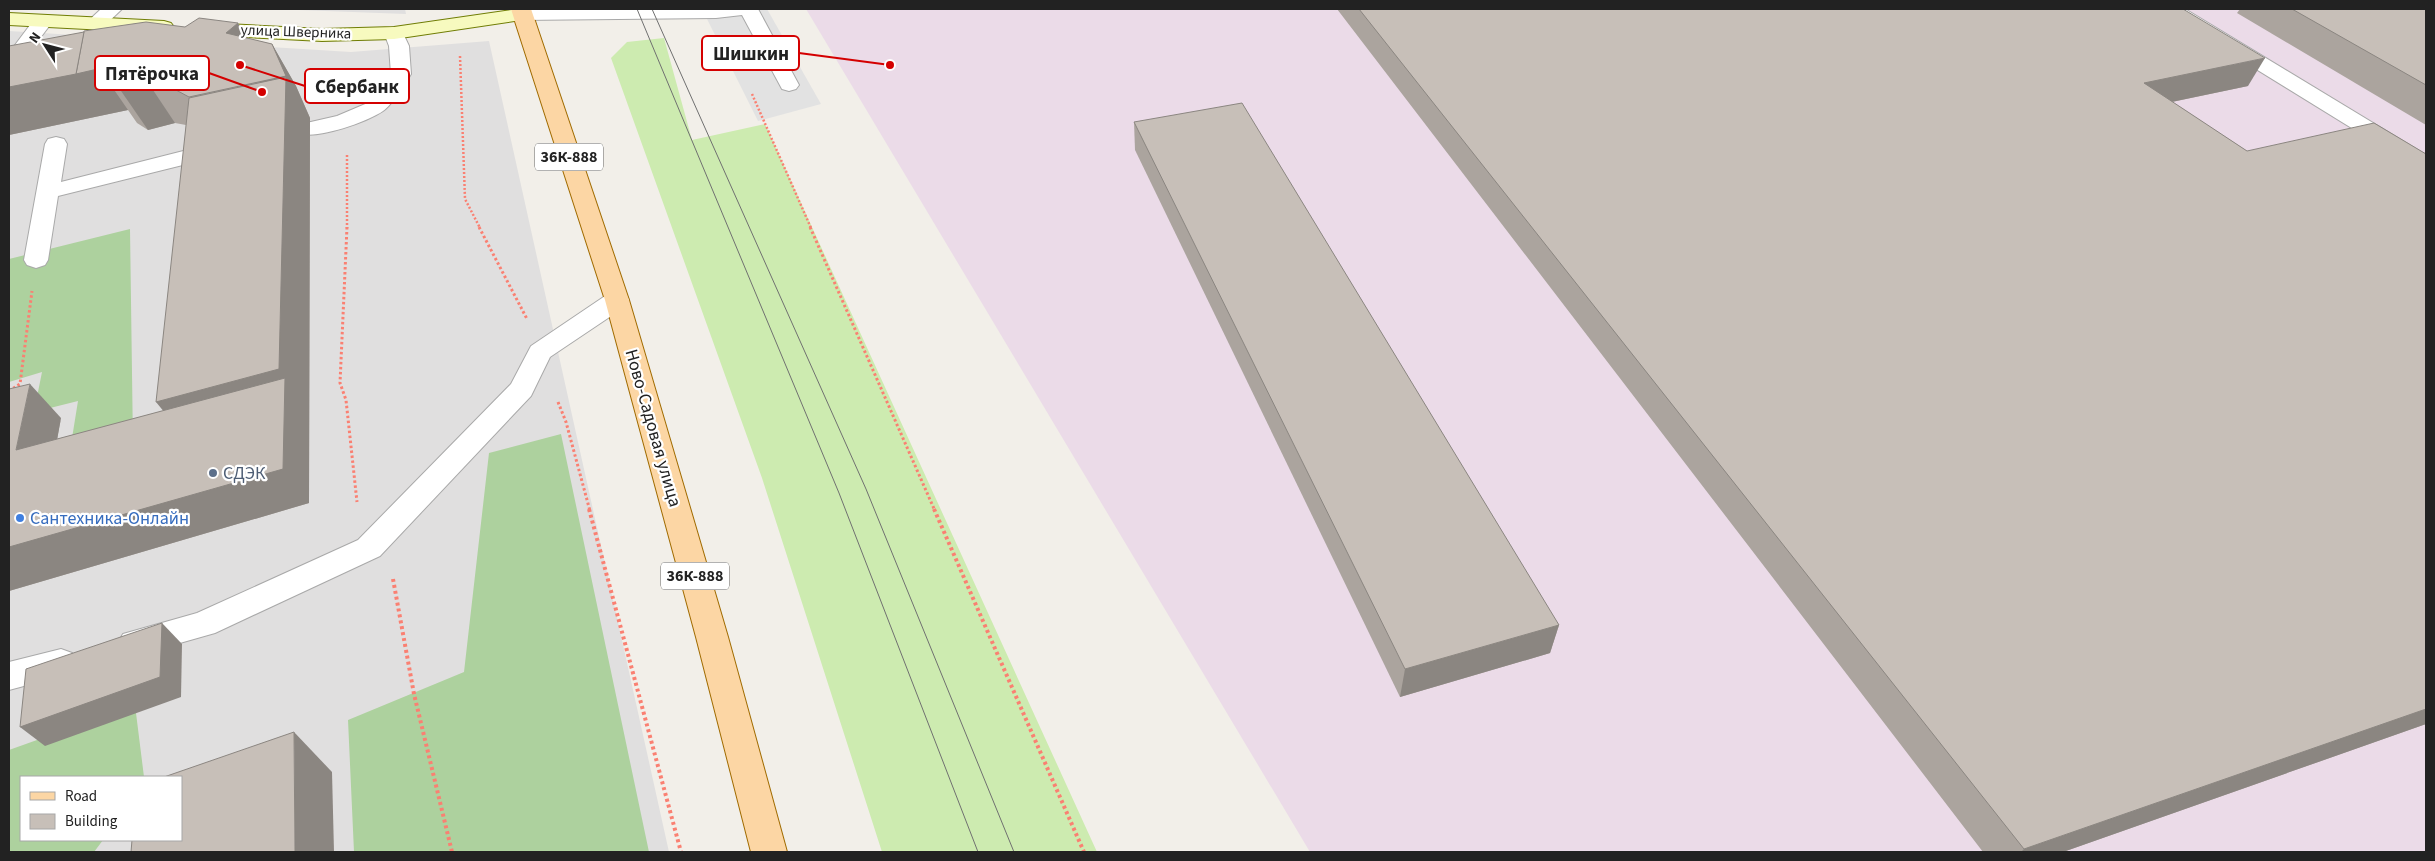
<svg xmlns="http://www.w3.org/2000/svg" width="2435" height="861" font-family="'Source Sans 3',sans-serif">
<rect width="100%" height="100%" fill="#f2efe9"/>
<g fill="#e0dfdf" fill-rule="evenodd">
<path d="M 272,9 L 405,9 L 406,14 Z"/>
<path d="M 9,31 L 351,52 L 489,41 L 669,852 L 9,852 ZM 21,777 L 181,777 L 181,840 L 21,840 Z"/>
</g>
<path fill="#ebdbe8" d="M 806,9 L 2426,9 L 2426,852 L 1310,852 Z"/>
<path fill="#cdebb0" d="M 664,38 L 692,140 L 765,124 L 1097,852 L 882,852 L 762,478 L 611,58 L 627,42 Z"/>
<g fill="#add19e">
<path d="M 130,229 L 133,444 L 68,463 L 78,401 L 34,412 L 42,372 L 9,382 L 9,259 Z"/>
<path d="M 561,434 L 649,852 L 354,852 L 348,720 L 464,672 L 489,453 Z"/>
<path d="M 135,705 L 144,777 L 21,777 L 21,840 L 103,840 L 94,852 L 9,852 L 9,750 Z"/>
</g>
<path fill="#e2e2e2" d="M 702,9 L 767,9 L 821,104 L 758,121 Z"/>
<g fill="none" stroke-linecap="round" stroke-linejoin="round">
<g stroke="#a9a9a9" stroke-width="2">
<g id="lane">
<path d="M 101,9 L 122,9 L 103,27 L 89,27 L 86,23 Z"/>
<path d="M 519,9 L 758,9 L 799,85 L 796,89 L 789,91 L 782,89 L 742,15 L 716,18 L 521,20 L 514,18 L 511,14 L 514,10 Z"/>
<path d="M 2162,9 L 2185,9 L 2426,155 L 2426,171 L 2418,169 L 2165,13 Z"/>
<path d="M 43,15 L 50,17 L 53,21 L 16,70 L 9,72 L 9,53 L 36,17 Z"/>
<path d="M 394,27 L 401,29 L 409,46 L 411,74 C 405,84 392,105 383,111 C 367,122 321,138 302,134 L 299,129 L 302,124 L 337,116 L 370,102 L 391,74 L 389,46 L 384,33 L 387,29 Z"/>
<path d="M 56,137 L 64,139 L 67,144 L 61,182 L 215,143 L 223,145 L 226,150 L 223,155 L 58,196 L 48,260 L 45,265 L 36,268 L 27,265 L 24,260 L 45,144 L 48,139 Z"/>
<path d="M 617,292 L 626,294 L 629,300 L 626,306 L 550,357 L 531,396 L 380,556 L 215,633 L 134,656 L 123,652 L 118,643 L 123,634 L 197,613 L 358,540 L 511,384 L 531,346 L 608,294 Z"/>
<path d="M 61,649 L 72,653 L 77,663 L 72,673 L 9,690 L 9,662 Z"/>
</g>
</g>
<g stroke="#707d05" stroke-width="2">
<g id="secondary">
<path d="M 518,9 L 528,10 L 531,14 L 528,18 L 521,20 L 394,39 L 322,41 L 207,35 L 200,33 L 197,29 L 200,25 L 207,23 L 322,29 L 394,27 Z"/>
<path d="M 9,13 L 164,21 L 171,23 L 174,27 L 171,31 L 164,33 L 9,25 Z"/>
</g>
</g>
<g stroke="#a06b00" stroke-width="2">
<path id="primary" d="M 511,9 L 531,9 L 629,300 L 728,637 L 787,852 L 751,852 L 696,637 L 605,300 Z"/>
</g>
<g stroke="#fa8072" stroke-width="2.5" stroke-dasharray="2 2" stroke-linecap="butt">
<path d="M 460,56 L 465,199 L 480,228"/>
<path d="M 752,94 L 811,228"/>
<path d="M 347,155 L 347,228"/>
</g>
<g stroke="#fa8072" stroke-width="3" stroke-dasharray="2.5 2.5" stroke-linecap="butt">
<path d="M 347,227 L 340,383 L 346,400 L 357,502"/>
<path d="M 479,227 L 527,319"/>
<path d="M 810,227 L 935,511"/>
<path d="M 9,391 L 20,384 L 32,291"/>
<path d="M 558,402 L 566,422 L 590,511"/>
</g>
<g stroke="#fa8072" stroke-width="4" stroke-dasharray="3 3" stroke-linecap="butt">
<path d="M 589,509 L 681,852"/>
<path d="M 934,509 L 1084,852"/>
<path d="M 393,579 L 414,694 L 452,852"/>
</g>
<use href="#lane" fill="#fff" fill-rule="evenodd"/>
<use href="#secondary" fill="#f7fabf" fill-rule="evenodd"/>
<use href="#primary" fill="#fcd6a4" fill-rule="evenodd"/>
<g stroke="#707070" stroke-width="1">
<path d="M 637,9 L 839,493 L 978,852"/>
<path d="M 652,9 L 866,489 L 1014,852"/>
</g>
</g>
<g fill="#aba49e">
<path d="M 1337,9 L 2183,9 L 2248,86 L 2172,102 L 2247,151 L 2426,154 L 2426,724 L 2063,852 L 1983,852 Z"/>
<path d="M 2240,9 L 2426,9 L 2426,125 L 2237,13 Z"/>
<path d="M 238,23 L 247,38 L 272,44 L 296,86 L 310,118 L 309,503 L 9,591 L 61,418 L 57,439 L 163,411 L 186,125 L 175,123 L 148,130 L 137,123 L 128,110 L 9,135 L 185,27 Z"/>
<path d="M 1134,122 L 1559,625 L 1550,653 L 1400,697 L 1135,150 Z"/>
</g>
<g fill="#8b8681">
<path d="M 238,23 L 262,64 L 226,33 Z"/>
<path d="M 84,32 L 108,81 L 128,110 L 9,135 L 9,87 Z"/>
<path d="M 272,44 L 296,86 L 310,118 L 309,503 L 9,591 L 9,547 L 192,446 L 156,402 Z"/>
<path d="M 2265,58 L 2248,86 L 2128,111 L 2144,83 Z"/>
<path d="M 147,81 L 175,123 L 148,130 L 119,88 Z"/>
<path d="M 30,384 L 61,418 L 49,485 L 16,450 Z"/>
<path d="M 162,623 L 182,644 L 181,697 L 45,746 L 20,727 Z"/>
<path d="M 1559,625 L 1550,653 L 1400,697 L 1405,669 Z"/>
<path d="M 2426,709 L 2426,724 L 2063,852 L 2021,852 L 2024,849 Z"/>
<path d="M 294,732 L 332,772 L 334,852 L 295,852 Z"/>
</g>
<g fill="#c7bfb8" stroke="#8b8681">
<path d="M 1359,9 L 2183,9 L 2265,58 L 2144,83 L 2247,151 L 2374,123 L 2426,154 L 2426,709 L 2024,849 Z"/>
<path d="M 2292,9 L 2426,9 L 2426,85 Z"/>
<path d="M 199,18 L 238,23 L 226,33 L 272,44 L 286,76 L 189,97 L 163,83 L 147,81 L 119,88 L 108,81 L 102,68 L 76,74 L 84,31 L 146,22 L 185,27 Z"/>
<path d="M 84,32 L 76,74 L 9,87 L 9,46 Z"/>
<path d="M 286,77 L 279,369 L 156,402 L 189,98 Z"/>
<path d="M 1242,103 L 1559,625 L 1405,669 L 1134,122 Z"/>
<path d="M 285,378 L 283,469 L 9,547 L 9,389 L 30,384 L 16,450 Z"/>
<path d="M 162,623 L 160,677 L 20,727 L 26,669 Z"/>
<path d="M 294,732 L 295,852 L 131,852 L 132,840 L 181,840 L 181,777 L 164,777 Z"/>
</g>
<circle fill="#5c6f8a" stroke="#fff" stroke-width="2" cx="213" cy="473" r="5"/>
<circle fill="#3f7fe0" stroke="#fff" stroke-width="2" cx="20" cy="518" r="5"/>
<g text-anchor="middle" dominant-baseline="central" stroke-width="4.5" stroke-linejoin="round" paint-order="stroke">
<g font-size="15" fill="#222" stroke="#fff">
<text transform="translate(296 32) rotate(2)">улица Шверника</text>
</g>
<g fill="#fff" stroke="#646464" stroke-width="1">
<rect x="535" y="143.5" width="68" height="27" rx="4"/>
<rect x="661" y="562.5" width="68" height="27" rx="4"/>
</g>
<g font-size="16" font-weight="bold" fill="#222">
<text x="569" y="157">36К-888</text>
<text x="695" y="576">36К-888</text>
</g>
<g font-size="18" fill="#222" stroke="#fff">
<text transform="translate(653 428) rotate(74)">Ново-Садовая улица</text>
</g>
<g font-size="18" fill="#4e5e75" stroke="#fff" text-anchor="start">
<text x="223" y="473">СДЭК</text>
</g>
<g font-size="18" fill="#366cbe" stroke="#fff" text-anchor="start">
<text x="30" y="518">Сантехника-Онлайн</text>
</g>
</g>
<path fill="none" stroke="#d40000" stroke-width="2" d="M890 65L799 53M262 92L209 73M240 65L305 86"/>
<g fill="#d40000" stroke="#fff" stroke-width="2">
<circle cx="890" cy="65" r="5"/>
<circle cx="262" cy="92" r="5"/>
<circle cx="240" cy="65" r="5"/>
</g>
<g fill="#fff" stroke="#d40000" stroke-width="2">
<rect x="702" y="36" width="97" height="34" rx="5"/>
<rect x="95" y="56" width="114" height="34" rx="5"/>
<rect x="305" y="69" width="104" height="34" rx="5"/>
</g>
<g font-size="19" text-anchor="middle" font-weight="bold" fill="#222">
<text x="751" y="60">Шишкин</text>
<text x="152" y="80">Пятёрочка</text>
<text x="357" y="93">Сбербанк</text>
</g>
<rect width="2435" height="861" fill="none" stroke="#222222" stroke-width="20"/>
<rect x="20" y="776" width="162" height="65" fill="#ffffff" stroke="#a7a7a7"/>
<rect x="30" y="792" width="25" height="8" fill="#fcd6a4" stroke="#a7a7a7"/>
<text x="65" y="801" font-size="15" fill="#222222">Road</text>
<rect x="30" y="814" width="25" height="15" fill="#c7bfb8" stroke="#a7a7a7"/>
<text x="65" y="826" font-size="15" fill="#222222">Building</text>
<g transform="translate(45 45) rotate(306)" stroke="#ffffff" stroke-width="4" paint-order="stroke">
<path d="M0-4L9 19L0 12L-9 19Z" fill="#222222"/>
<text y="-8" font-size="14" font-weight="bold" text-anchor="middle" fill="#222222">N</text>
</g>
</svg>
